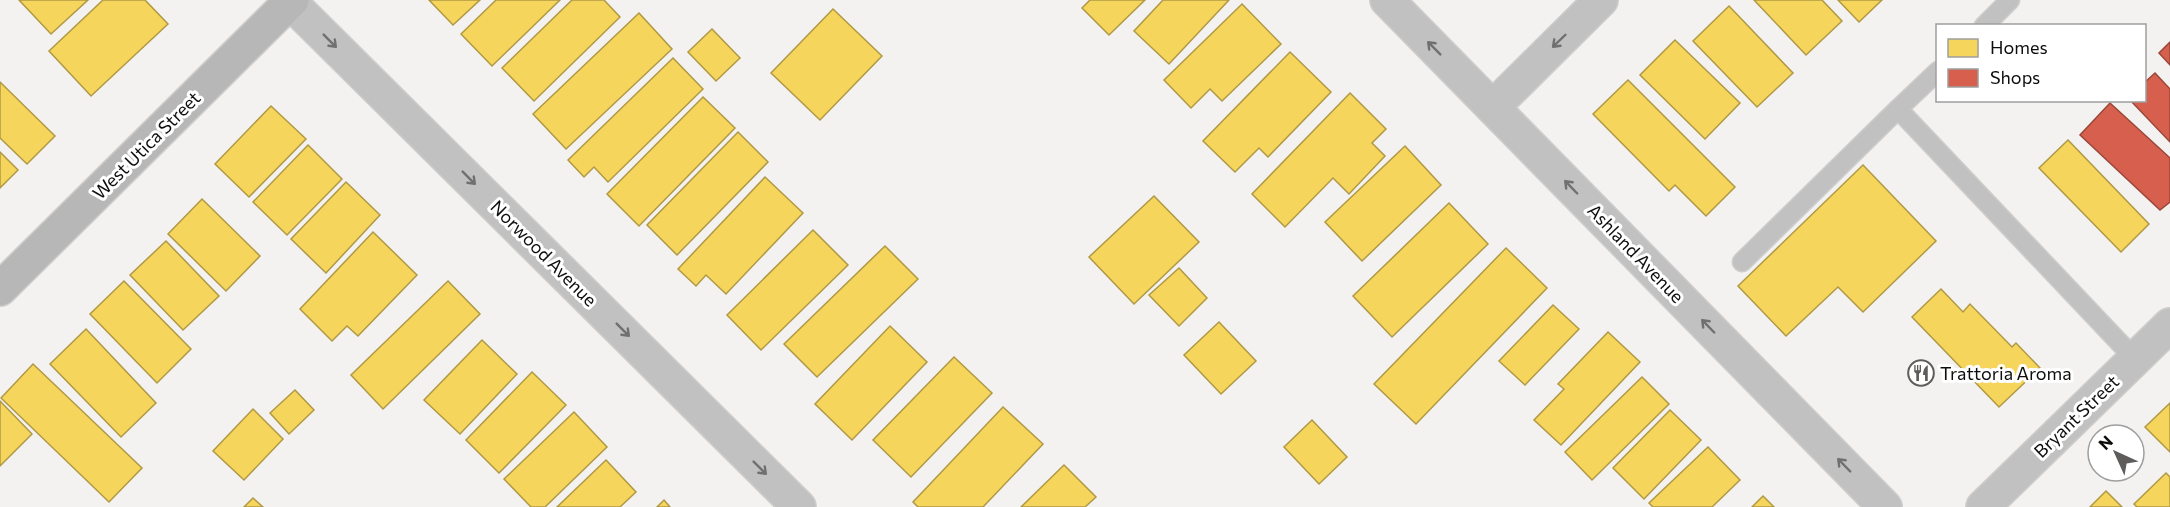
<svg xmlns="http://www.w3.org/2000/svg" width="2170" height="507" font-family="Commissioner,sans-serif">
<rect width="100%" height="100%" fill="#f3f2f1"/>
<g fill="#f6d55c" stroke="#b09944" stroke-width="1.5">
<path d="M 19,0 L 88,0 L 51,34 Z"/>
<path d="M 103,0 L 145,0 L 168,24 L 91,96 L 49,51 Z"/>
<path d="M 429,0 L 480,0 L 453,25 Z"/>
<path d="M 496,0 L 560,0 L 492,66 L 461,34 Z"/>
<path d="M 572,0 L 604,0 L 620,17 L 534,101 L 502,68 Z"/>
<path d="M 1090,0 L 1145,0 L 1109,35 L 1082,8 Z"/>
<path d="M 1163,0 L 1229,0 L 1169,64 L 1134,31 Z"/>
<path d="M 1754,0 L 1822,0 L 1842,21 L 1806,55 Z"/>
<path d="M 1838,0 L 1882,0 L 1859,22 Z"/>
<path d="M 1242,4 L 1281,44 L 1222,101 L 1210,89 L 1191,108 L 1164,80 Z"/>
<path d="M 1729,6 L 1793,73 L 1757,107 L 1693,41 Z"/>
<path d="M 833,9 L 882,56 L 820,120 L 771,73 Z"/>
<path d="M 639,13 L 672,49 L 566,149 L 533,114 Z"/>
<path d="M 712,29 L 740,58 L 716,81 L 688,52 Z"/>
<path d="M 1675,40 L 1740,103 L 1705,139 L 1640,75 Z"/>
<path d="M 1290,52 L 1331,92 L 1268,157 L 1259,148 L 1235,172 L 1203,141 Z"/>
<path d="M 673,58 L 703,89 L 608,182 L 594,167 L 584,177 L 568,160 Z"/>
<path d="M 1628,80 L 1735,187 L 1706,216 L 1675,185 L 1669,191 L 1593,114 Z"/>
<path d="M 0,82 L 55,136 L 27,164 L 0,138 Z"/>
<path d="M 1350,93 L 1386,129 L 1372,143 L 1385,156 L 1349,194 L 1333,178 L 1285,227 L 1252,194 Z"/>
<path d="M 703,97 L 735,128 L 639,226 L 607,194 Z"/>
<path d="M 271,106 L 306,139 L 249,197 L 215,164 Z"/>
<path d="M 738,132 L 768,162 L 677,255 L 647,225 Z"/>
<path d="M 2068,140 L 2149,224 L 2121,252 L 2039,168 Z"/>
<path d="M 308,145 L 342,179 L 287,235 L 253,202 Z"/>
<path d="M 1405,146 L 1441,185 L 1362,261 L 1325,222 Z"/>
<path d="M 0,152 L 18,170 L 0,188 Z"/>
<path d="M 1863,165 L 1936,241 L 1863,312 L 1838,287 L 1786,336 L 1738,286 Z"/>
<path d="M 765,177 L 803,213 L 726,294 L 706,275 L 696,286 L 678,269 Z"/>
<path d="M 346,182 L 380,215 L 326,273 L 291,239 Z"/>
<path d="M 1154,196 L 1199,242 L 1134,304 L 1089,257 Z"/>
<path d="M 202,199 L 260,256 L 226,291 L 168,234 Z"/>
<path d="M 1449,203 L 1488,244 L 1392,337 L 1353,296 Z"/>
<path d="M 813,230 L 848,265 L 761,350 L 727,315 Z"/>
<path d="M 373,232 L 417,275 L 358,336 L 347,326 L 332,341 L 300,309 Z"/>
<path d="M 166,241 L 219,296 L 183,330 L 130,275 Z"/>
<path d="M 885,246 L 918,279 L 817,377 L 784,344 Z"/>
<path d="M 1506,248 L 1547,288 L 1416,424 L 1374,384 Z"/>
<path d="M 1179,268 L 1207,298 L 1179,326 L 1149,295 Z"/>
<path d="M 124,281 L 191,349 L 157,383 L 90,314 Z"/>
<path d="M 448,281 L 480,314 L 383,409 L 351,375 Z"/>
<path d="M 1941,289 L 1963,312 L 1970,304 L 2012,347 L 2016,343 L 2040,368 L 1999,407 L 1912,317 Z"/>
<path d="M 1553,305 L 1579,329 L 1525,385 L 1499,361 Z"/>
<path d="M 1219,322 L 1256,361 L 1221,394 L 1184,355 Z"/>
<path d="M 890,326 L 927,362 L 852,440 L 815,404 Z"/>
<path d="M 86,329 L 156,403 L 121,437 L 50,364 Z"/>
<path d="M 1608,332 L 1640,362 L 1561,445 L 1534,420 L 1564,389 L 1558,384 Z"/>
<path d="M 482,340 L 517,374 L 460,434 L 424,400 Z"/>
<path d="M 954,357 L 992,393 L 911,477 L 873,440 Z"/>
<path d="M 33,364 L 142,468 L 109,502 L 1,398 Z"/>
<path d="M 532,372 L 566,405 L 499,473 L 466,440 Z"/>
<path d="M 1642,377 L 1669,404 L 1592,480 L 1565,452 Z"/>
<path d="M 295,390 L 314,410 L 289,434 L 270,413 Z"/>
<path d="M 0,401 L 32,434 L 0,466 Z"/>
<path d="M 2170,403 L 2170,452 L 2145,427 Z"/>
<path d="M 1003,407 L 1043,444 L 983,507 L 918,507 L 913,502 Z"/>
<path d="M 253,409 L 283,439 L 244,480 L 213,451 Z"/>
<path d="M 1670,410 L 1701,440 L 1644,499 L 1613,468 Z"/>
<path d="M 574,412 L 607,447 L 545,507 L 531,507 L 504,479 Z"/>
<path d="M 1312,420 L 1347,457 L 1319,484 L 1284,447 Z"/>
<path d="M 1708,447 L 1740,480 L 1712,507 L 1653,507 L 1649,503 Z"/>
<path d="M 606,460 L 636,492 L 620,507 L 557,507 Z"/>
<path d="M 1064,465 L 1096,497 L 1085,507 L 1021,507 Z"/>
<path d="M 2166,473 L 2170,477 L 2170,507 L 2137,507 L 2134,504 Z"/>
<path d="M 2106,491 L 2122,507 L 2090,507 Z"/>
<path d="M 1763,496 L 1774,507 L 1752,507 Z"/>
<path d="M 253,498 L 263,507 L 244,507 Z"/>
<path d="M 664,500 L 670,507 L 657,507 Z"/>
</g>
<g fill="#d6604d" stroke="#9a473a" stroke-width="1.5">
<path d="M 2170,42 L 2170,65 L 2159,53 Z"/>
<path d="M 2155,73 L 2170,89 L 2170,142 L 2130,100 L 2144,100 L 2144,83 Z"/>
<path d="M 2110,103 L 2170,158 L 2170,202 L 2160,210 L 2080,135 Z"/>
</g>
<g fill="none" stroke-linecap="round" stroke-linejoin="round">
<g stroke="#cecdcc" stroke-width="21">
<g id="lane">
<path d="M 1984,26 L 2010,0"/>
<path d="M 1938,71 L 1898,109 L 2135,359"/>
<path d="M 1742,262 L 1898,109"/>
</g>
</g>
<g stroke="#cecdcc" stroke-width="36">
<g id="street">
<path d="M 288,0 L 799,507"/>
<path d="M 1387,0 L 1885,507"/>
<path d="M 1493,107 L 1601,0"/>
<path d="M 1983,507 L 2170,325"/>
</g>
</g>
<g stroke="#cecdcc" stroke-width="36">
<path id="secondary" d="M 0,289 L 292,0"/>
</g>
<use href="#lane" stroke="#c1c1c1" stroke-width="18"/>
<use href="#street" stroke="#c1c1c1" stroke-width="33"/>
<use href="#secondary" stroke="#b7b7b7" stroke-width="33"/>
</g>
<defs><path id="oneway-shaft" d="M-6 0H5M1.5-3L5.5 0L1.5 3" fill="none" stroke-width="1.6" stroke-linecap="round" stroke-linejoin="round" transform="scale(1.5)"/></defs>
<g stroke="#707070">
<use href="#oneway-shaft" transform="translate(330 41) rotate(45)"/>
<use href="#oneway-shaft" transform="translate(1559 41) rotate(136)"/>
<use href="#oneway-shaft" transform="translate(1434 48) rotate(-135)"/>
<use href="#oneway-shaft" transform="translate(469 178) rotate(45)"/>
<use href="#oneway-shaft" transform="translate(1571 187) rotate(-134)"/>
<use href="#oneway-shaft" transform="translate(1708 326) rotate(-134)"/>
<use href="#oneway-shaft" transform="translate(623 330) rotate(45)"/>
<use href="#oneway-shaft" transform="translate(1844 465) rotate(-134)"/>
<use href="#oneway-shaft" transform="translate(760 468) rotate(45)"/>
</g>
<defs>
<g id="restaurant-ring" transform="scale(1.35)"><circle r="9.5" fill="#fff" stroke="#5e5d5c" stroke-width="1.5"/><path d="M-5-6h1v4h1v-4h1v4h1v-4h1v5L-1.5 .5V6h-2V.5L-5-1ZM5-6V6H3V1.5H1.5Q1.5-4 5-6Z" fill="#5e5d5c"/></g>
</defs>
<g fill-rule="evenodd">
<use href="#restaurant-ring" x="1921" y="373"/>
</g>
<g text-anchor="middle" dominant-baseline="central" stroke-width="6" stroke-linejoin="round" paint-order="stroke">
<g font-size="18" fill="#0d0d0c" stroke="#fff">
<text transform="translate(146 145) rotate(-45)">West Utica Street</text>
<text transform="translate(544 253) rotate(45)">Norwood Avenue</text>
<text transform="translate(1636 253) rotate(46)">Ashland Avenue</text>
<text transform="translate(2076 416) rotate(-44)">Bryant Street</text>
</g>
<g font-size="18" fill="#0d0d0c" stroke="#fff" text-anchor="start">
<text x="1940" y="373">Trattoria Aroma</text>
</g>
</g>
<rect x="1936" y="24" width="210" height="78" fill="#ffffff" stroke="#9e9e9e" stroke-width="1.5"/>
<rect x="1948" y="39" width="30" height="18" fill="#f6d55c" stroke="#9e9e9e" stroke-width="1.5"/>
<text x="1990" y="54" font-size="18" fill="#0d0d0c">Homes</text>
<rect x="1948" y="69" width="30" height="18" fill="#d6604d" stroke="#9e9e9e" stroke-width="1.5"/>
<text x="1990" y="84" font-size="18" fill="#0d0d0c">Shops</text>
<g transform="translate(2116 453) rotate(315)"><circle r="28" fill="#ffffff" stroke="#9e9e9e" stroke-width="1.5"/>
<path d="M0-4.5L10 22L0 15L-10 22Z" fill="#5e5d5c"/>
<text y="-9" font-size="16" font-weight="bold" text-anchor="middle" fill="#0d0d0c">N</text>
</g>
</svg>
